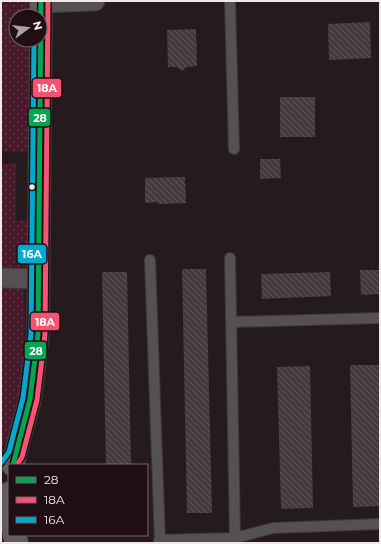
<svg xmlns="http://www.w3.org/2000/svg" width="381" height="544" font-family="Montserrat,sans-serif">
<defs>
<pattern id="grass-dots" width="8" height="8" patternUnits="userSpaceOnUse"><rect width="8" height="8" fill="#47192b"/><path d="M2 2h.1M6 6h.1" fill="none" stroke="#623a4a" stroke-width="1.8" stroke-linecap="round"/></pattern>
<pattern id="building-back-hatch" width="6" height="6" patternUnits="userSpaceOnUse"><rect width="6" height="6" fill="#443b3d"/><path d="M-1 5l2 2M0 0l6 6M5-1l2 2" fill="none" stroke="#605759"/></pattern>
</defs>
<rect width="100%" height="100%" fill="#251b1e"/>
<g fill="url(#grass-dots)">
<path d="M 1,1 L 29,1 L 29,16 L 16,16 L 16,40 L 29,40 L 29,152 L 1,151 Z"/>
<path d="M 16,163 L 16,220 L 27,220 L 27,265 L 23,269 L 1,271 L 1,164 Z"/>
<path d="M 1,284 L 24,287 C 26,333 25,381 11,425 C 8,435 4,445 1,454 Z"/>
</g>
<g fill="url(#building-back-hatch)">
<path d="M 370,22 L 371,58 L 329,60 L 328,24 Z"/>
<path d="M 196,29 L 197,66 L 187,67 L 182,71 L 177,67 L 168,67 L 167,30 Z"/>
<rect x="280" y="97" width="35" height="40"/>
<path d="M 260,159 L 280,159 L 281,178 L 260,179 Z"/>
<path d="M 185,177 L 186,203 L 158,204 L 158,202 L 145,203 L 145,178 Z"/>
<path d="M 182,269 L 206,269 L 212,513 L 187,513 Z"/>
<path d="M 360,270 L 380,270 L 380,294 L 361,295 Z"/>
<path d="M 102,272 L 127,272 L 131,465 L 106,465 Z"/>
<path d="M 330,272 L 331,296 L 262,299 L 261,274 Z"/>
<path d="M 350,365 L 380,365 L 380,506 L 353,507 Z"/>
<path d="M 310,366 L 313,508 L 281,509 L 277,367 Z"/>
</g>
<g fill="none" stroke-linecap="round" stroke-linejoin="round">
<g stroke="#41383b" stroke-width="12">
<g id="lane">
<path d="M 230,1 L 234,149"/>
<path d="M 230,258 L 235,538"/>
<path d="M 150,260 L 160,543"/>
<path d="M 231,322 L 380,318"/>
<path d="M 159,540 L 235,538 L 273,528 L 380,524"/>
</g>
</g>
<g stroke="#41383b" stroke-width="21">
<g id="street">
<path d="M 41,3 L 95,1"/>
<path d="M 1,278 L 39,279"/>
</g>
</g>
<g stroke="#41383b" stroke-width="24">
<g id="secondary">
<path d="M 13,465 L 15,455 L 30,399 L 38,334 L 41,1"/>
<path d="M 4,522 L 9,493"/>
<path d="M 14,535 L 17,543"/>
</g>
</g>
<use href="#lane" stroke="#555051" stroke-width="10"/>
<use href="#street" stroke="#555051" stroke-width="19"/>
<use href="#secondary" stroke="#605c5d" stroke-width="22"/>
<g stroke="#1f0e14" stroke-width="8">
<path id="bus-1" d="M 13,465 L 30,399 L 38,334 L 41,1"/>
</g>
<g stroke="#1f0e14" stroke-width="8">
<path id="bus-2" d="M 17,465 L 22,457 L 37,400 L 45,334 L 48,1"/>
</g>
<g stroke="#1f0e14" stroke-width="8">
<path id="bus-3" d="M 1,463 L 9,452 L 23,398 L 31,334 L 34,40"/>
</g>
<use href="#bus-1" stroke="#00a651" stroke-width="5"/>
<use href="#bus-2" stroke="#f65372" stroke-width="5"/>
<use href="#bus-3" stroke="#00a9ce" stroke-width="5"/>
</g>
<circle fill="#f4e7ea" stroke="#1f0e14" stroke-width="1.5" cx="32" cy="187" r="3.5"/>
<g stroke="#1f0e14" stroke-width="1.5">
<rect x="32" y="78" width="30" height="20" rx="4" fill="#f65372"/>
<rect x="28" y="108" width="23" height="19" rx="4" fill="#00a651"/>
<rect x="17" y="244" width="30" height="20" rx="4" fill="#00a9ce"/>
<rect x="30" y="312" width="30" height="19" rx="4" fill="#f65372"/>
<rect x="24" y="341" width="23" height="19" rx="4" fill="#00a651"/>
</g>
<g font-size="11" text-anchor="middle" font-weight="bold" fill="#fff">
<text x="47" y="92">18A</text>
<text x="40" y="122">28</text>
<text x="32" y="258">16A</text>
<text x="45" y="326">18A</text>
<text x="36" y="355">28</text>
</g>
<rect width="381" height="544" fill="none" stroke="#f4e7ea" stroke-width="4"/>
<rect x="8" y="464" width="140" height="72" fill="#1f0e14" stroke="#74656a"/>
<rect x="16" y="477" width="20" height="6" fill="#00a651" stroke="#74656a"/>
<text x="44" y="484" font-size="12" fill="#f4e7ea">28</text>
<rect x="16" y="497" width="20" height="6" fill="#f65372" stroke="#74656a"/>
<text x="44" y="504" font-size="12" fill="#f4e7ea">18A</text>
<rect x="16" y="517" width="20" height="6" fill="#00a9ce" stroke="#74656a"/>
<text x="44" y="524" font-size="12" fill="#f4e7ea">16A</text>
<g transform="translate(28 28) rotate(75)"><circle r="19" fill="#1f0e14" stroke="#74656a"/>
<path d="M0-3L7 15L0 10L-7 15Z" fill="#aca0a3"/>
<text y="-6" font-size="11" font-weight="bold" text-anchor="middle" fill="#f4e7ea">N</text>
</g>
</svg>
